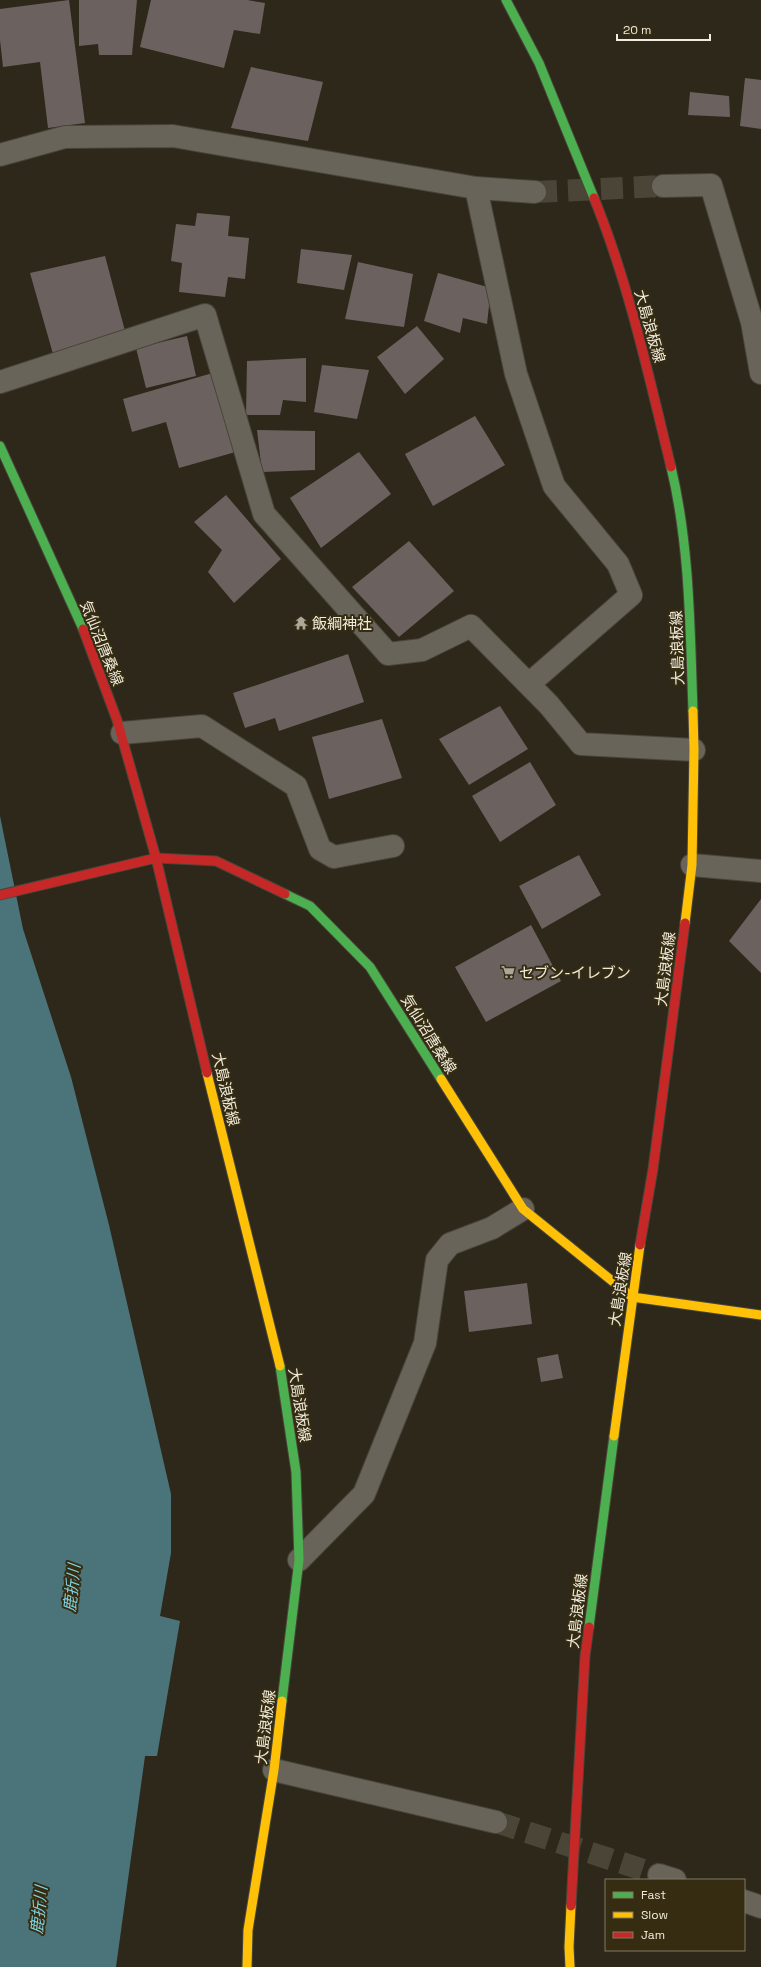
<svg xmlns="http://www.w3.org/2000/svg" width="761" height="1967" font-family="'Space Grotesk','Noto Sans JP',sans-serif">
<rect width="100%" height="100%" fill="#2d281a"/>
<path fill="#4b747a" d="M 0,816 L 23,929 L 71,1077 L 109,1225 L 171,1494 L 171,1553 L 160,1616 L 180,1621 L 157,1756 L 145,1756 L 116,1967 L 0,1967 Z"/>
<g fill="#6b625f">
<path d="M 69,0 L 85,123 L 48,128 L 40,62 L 3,67 L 0,40 L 0,9 Z"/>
<path d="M 79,0 L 137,0 L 132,55 L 99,55 L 98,44 L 79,46 Z"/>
<path d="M 151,0 L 247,0 L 265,3 L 260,34 L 234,30 L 224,68 L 140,47 Z"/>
<path d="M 251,67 L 323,82 L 308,141 L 231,128 Z"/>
<path d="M 745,78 L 761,80 L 761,129 L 740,126 Z"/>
<path d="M 690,92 L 729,96 L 730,117 L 688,115 Z"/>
<path d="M 197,213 L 230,216 L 228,236 L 249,238 L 245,279 L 228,277 L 225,297 L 179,292 L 182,263 L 171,261 L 176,224 L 195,226 Z"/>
<path d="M 301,249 L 352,255 L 344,290 L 297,283 Z"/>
<path d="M 105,256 L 125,331 L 53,354 L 30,273 Z"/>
<path d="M 358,262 L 413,274 L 404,327 L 345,319 Z"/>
<path d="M 438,273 L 491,288 L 487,324 L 463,318 L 460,333 L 424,321 Z"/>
<path d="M 417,326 L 444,359 L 405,394 L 377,357 Z"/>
<path d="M 187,336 L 196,376 L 146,388 L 136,348 Z"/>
<path d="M 306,358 L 306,402 L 283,400 L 280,415 L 246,415 L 247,361 Z"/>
<path d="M 322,365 L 369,370 L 357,419 L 314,412 Z"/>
<path d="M 216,372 L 239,451 L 179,468 L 166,422 L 132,432 L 123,399 Z"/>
<path d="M 475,416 L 505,465 L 433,506 L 405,454 Z"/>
<path d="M 257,430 L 315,431 L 315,470 L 262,472 Z"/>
<path d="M 359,452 L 391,494 L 321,548 L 290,498 Z"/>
<path d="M 226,495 L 281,559 L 234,603 L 208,572 L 222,550 L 194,522 Z"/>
<path d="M 409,541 L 454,591 L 399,637 L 352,587 Z"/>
<path d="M 348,654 L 364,702 L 279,731 L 275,718 L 245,728 L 233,693 Z"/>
<path d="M 500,706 L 528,749 L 469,785 L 439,739 Z"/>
<path d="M 382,719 L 402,778 L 329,799 L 312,737 Z"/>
<path d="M 530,762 L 556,805 L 500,842 L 472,796 Z"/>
<path d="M 579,855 L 601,895 L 542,929 L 519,886 Z"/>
<path d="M 761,899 L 761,973 L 729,941 Z"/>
<path d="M 531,925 L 561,981 L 486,1022 L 455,967 Z"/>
<path d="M 527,1283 L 532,1324 L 469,1332 L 464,1291 Z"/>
<path d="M 558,1354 L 563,1378 L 541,1382 L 537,1358 Z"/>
</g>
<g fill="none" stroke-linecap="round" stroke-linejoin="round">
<g stroke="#4a4537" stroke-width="22" stroke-dasharray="22 11" stroke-linecap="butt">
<path d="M 535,192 L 663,186"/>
<path d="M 496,1822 L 659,1875"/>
</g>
<g stroke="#49453a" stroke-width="24">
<g id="street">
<path d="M 0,155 L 65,137 L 173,136 L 476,188 L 535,192"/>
<path d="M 663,186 L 711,185 L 752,322 L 761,373"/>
<path d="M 476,188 L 516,374 L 554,486 L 618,564 L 631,595 L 529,684"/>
<path d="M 0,382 L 205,315 L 264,514 L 388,654 L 422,650 L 471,626 L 549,705 L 581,744 L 694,750"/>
<path d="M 122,733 L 202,726 L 296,786 L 320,849 L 334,857 L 393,846"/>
<path d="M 692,865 L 761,871"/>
<path d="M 299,1560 L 364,1494 L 425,1343 L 437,1260 L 450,1244 L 492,1228 L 523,1209"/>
<path d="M 274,1770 L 496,1822"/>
<path d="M 659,1875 L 675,1880"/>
<path d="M 744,1901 L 761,1907"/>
</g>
</g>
<g stroke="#49453a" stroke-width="11">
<g id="fast">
<path d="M 506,0 L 539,63 L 594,198"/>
<path d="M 0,446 L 83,629"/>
<path d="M 671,467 C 690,546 690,630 693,711"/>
<path d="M 285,894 L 310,906 L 370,967 L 441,1079"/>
<path d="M 280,1366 L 296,1472 L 299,1560 L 282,1701"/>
<path d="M 589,1627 L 614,1436"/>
</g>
</g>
<g stroke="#49453a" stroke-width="11">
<g id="slow">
<path d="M 685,923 L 692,865 L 694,750 L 693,711"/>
<path d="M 207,1073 L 280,1366"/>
<path d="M 441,1079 L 523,1209 L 632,1297"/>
<path d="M 632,1297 L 761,1315"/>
<path d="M 614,1436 L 640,1245"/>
<path d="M 247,1967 L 248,1930 L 274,1770 L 282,1701"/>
<path d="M 570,1967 L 569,1947 L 571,1906"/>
</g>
</g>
<g stroke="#49453a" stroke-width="11">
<g id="jam">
<path d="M 594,198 C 629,284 649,377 671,467"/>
<path d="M 83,629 L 117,720 L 156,858"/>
<path d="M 156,858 L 207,1073"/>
<path d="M 0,895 L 156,858 L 216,861 L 285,894"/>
<path d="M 640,1245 L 653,1169 L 685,923"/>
<path d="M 571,1906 L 585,1656 L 589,1627"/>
</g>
</g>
<use href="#street" stroke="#68645a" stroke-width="22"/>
<use href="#fast" stroke="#4caf50" stroke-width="9"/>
<use href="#slow" stroke="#ffc107" stroke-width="9"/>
<use href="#jam" stroke="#c62828" stroke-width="9"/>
</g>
<defs>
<g id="temple-bare" transform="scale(1.08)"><path d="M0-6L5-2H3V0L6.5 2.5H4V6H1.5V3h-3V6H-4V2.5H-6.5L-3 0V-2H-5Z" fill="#aca798" stroke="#352c12" stroke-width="2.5" paint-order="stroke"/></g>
<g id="supermarket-bare" transform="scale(1.08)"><path d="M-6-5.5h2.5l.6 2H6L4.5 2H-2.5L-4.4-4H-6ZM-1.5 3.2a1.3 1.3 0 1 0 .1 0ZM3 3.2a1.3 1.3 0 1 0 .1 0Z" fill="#aca798" stroke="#352c12" stroke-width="2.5" paint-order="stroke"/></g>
</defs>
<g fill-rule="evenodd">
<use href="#temple-bare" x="301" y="623"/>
<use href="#supermarket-bare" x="508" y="972"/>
</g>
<g text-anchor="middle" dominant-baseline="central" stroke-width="4" stroke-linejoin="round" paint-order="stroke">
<g font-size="15" fill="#f1ebdc" stroke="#352c12">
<text transform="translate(650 326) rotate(74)">大島浪板線</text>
<text transform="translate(102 643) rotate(68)">気仙沼唐桑線</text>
<text transform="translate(677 648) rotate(-92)">大島浪板線</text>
<text transform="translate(665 969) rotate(-83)">大島浪板線</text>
<text transform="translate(429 1034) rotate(58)">気仙沼唐桑線</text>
<text transform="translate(226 1089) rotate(77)">大島浪板線</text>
<text transform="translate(620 1289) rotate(-81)">大島浪板線</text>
<text transform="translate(300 1405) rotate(81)">大島浪板線</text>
<text transform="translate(577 1611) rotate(-83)">大島浪板線</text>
<text transform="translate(265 1727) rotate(-83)">大島浪板線</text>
</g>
<g font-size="15" fill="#f1ebdc" stroke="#352c12" text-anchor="start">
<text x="312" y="623">飯綱神社</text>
<text x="519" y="972">セブン-イレブン</text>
</g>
<g font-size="16" font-style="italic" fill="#81d1df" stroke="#352c12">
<text transform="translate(72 1588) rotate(-84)">鹿折川</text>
<text transform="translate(39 1910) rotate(-84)">鹿折川</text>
</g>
</g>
<rect x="605" y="1879" width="140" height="72" fill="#352c12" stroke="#807863"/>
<rect x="613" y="1892" width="20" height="6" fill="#4caf50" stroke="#807863"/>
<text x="641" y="1899" font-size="12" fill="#f1ebdc">Fast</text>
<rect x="613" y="1912" width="20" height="6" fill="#ffc107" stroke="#807863"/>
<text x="641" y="1919" font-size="12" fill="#f1ebdc">Slow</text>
<rect x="613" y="1932" width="20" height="6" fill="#c62828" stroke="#807863"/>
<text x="641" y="1939" font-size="12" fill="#f1ebdc">Jam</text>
<path d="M617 34v6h93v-6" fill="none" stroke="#f1ebdc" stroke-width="2"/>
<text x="623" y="34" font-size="12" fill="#f1ebdc" stroke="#352c12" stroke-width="3" paint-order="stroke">20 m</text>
</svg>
